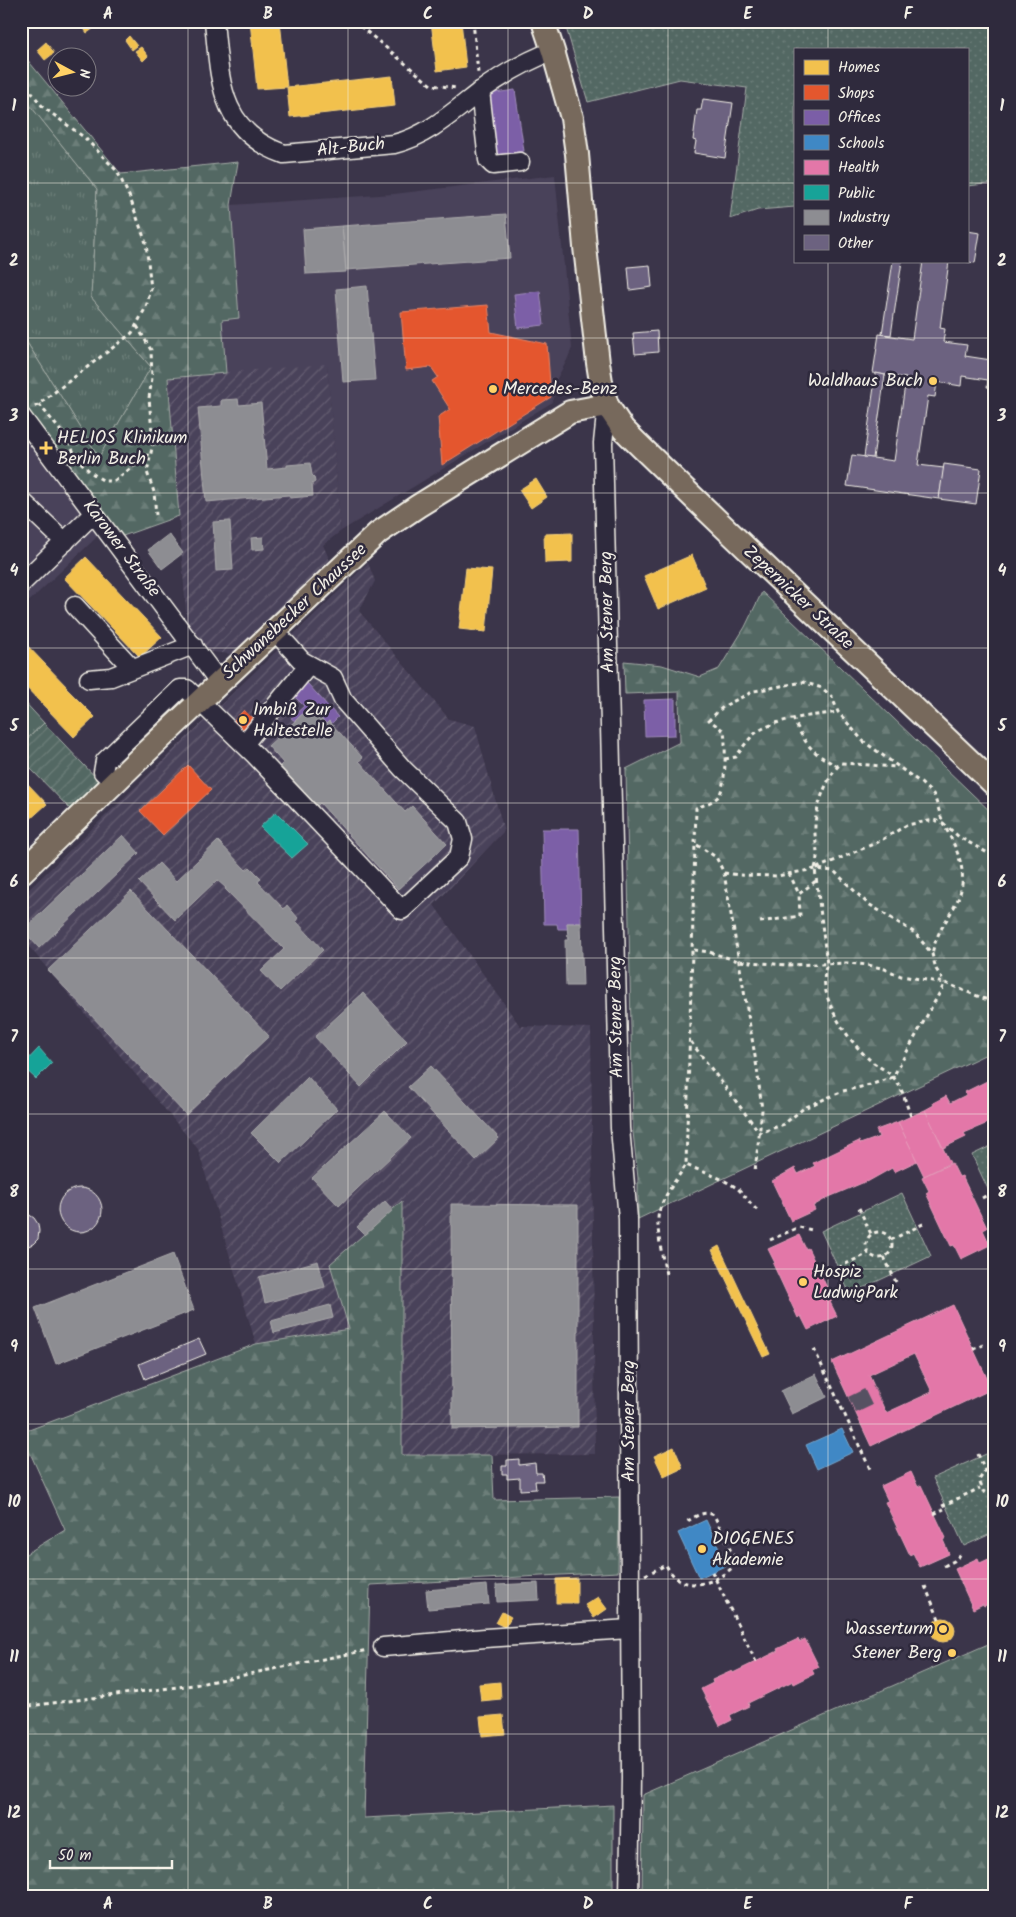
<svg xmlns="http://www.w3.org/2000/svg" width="1016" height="1917" font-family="Kalam,sans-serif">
<defs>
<pattern id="industrial-furrows" width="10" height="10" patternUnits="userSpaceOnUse" patternTransform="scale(1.25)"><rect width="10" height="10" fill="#4a425a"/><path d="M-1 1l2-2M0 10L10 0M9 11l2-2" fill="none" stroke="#655e72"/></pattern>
<pattern id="grass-tufts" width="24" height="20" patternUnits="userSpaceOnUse" patternTransform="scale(1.25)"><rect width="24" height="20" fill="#536863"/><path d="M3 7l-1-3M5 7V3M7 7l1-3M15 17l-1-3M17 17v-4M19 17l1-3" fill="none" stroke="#6c7e79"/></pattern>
<pattern id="forest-firs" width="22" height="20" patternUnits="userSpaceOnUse" patternTransform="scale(1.25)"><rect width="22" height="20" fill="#536863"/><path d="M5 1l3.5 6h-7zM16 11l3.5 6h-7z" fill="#6c7e79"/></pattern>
<pattern id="park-dots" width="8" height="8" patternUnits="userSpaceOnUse" patternTransform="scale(1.25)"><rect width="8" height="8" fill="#536863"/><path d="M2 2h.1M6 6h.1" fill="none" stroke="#6c7e79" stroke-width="1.8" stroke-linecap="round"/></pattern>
<pattern id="garden-furrows" width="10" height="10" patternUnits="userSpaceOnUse" patternTransform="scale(1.25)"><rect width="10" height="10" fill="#536863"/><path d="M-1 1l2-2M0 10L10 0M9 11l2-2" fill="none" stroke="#6c7e79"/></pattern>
</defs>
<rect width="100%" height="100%" fill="#3b354a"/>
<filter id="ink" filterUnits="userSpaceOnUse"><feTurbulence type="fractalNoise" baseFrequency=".02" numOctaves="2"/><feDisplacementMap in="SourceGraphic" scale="10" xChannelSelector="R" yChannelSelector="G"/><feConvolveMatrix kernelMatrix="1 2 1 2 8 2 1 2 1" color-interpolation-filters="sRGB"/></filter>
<g filter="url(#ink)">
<g fill="#4a425a">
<path d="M 555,175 L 572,348 L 567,360 L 555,382 L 554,396 L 551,403 L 341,531 L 327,365 L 226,373 L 222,320 L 239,318 L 231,205 L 394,194 Z"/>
<path d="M 21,381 L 119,516 L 21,609 Z"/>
</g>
<g fill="url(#industrial-furrows)">
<path d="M 327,364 L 341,531 L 323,545 L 330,561 L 231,654 L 211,652 L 187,624 L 168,377 Z"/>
<path d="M 368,563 L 375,581 L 359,611 L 449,719 L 475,726 L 504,831 L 434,905 L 520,1026 L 591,1028 L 595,1454 L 402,1455 L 402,1202 L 349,1329 L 256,1344 L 198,1149 L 21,937 L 21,897 Z"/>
</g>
<g fill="url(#grass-tufts)" stroke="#a4aca6">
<path d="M 21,94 L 97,189 L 91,297 L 151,367 L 99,457 L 21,333 Z"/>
<path d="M 21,698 L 44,723 L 21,745 Z"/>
</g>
<g fill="url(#forest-firs)" stroke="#a4aca6">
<path d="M 21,52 L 121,174 L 238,162 L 231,205 L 239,318 L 222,320 L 226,373 L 168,378 L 179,516 L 120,537 L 21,404 L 21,333 L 99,457 L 151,367 L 91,297 L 97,189 L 21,94 Z"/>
<path d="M 762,592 L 995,816 L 995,1050 L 638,1219 L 638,1178 L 633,1132 L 626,769 L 680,742 L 679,692 L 625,694 L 624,661 L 662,665 L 700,677 L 719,669 L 745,627 Z"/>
<path d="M 402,1201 L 402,1455 L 492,1455 L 494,1500 L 619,1497 L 618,1572 L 370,1585 L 364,1818 L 613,1805 L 613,1896 L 21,1896 L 21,1557 L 65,1530 L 21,1433 L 256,1344 L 349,1329 L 330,1264 Z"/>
<path d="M 995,1641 L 995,1896 L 642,1896 L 643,1795 Z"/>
</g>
<g fill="url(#park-dots)" stroke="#a4aca6">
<path d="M 567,21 L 995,21 L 995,183 L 967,186 L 967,49 L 795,49 L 795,207 L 758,210 L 730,219 L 747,88 L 680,79 L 588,102 L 565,24 Z"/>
<path d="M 995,1144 L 995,1204 L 972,1155 Z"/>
<path d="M 902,1193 L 931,1256 L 850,1294 L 821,1231 Z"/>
<path d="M 995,1450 L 995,1532 L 964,1546 L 933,1478 Z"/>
</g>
<path fill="url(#garden-furrows)" stroke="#a4aca6" d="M 44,723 L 102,784 L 73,812 L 29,767 L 21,774 L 21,745 Z"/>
<g fill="#f2c14e" stroke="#f3cf7c">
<path d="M 79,21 L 99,21 L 100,24 L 87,33 Z"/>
<path d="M 250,21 L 280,21 L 287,87 L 257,89 Z"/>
<path d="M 431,21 L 461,21 L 466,67 L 437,71 Z"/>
<path d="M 129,36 L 137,46 L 132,50 L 125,40 Z"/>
<path d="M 46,42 L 54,53 L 45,60 L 37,50 Z"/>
<path d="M 141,47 L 148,56 L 143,61 L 135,51 Z"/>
<path d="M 392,76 L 395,106 L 290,117 L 287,87 Z"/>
<path d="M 536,479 L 547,497 L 531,508 L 519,490 Z"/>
<path d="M 572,533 L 572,562 L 545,563 L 544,534 Z"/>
<path d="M 692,555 L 706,588 L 658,609 L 644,576 Z"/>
<path d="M 86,557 L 162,637 L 140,657 L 64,578 Z"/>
<path d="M 466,568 L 492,570 L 486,632 L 459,629 Z"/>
<path d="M 21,639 L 67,687 L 66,688 L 95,717 L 74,737 L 21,682 Z"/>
<path d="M 26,782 L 47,804 L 27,822 L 23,827 L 21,827 L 21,786 Z"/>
<path d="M 719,1246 L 770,1354 L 763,1357 L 712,1250 Z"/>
<path d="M 674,1447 L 683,1468 L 664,1477 L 654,1456 Z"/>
<path d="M 577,1578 L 577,1603 L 556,1603 L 556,1579 Z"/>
<path d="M 598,1597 L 607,1609 L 594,1618 L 585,1605 Z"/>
<path d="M 502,1612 L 511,1617 L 505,1627 L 496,1623 Z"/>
<circle cx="943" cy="1630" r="12"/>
<path d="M 500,1682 L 501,1699 L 481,1701 L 479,1684 Z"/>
<path d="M 503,1715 L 505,1734 L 482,1736 L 480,1717 Z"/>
</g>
<g fill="#e4572e" stroke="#e98566">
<path d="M 488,305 L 491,332 L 547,344 L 551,397 L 442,465 L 438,417 L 450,409 L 432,381 L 438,377 L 431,367 L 406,370 L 401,312 Z"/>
<path d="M 244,710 L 254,720 L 242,730 L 233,721 Z"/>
<path d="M 188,765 L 211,790 L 163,835 L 140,811 Z"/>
</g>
<g fill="#7b5ea7" stroke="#9f8aba">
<path d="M 515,90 L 524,151 L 497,155 L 488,94 Z"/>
<path d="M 540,291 L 544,325 L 518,328 L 514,294 Z"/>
<path d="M 307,683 L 338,717 L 331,724 L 329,721 L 326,724 L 310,707 L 295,721 L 291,718 L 304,706 L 293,695 Z"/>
<path d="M 675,699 L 675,735 L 645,736 L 644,700 Z"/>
<path d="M 542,829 L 579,829 L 581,923 L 567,923 L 568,929 L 558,929 L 557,924 L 544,924 Z"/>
</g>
<g fill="#3f88c5" stroke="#75a8d0">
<path d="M 842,1429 L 853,1452 L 817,1469 L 806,1445 Z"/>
<path d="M 706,1520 L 727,1565 L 699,1578 L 678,1533 Z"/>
</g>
<g fill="#e377a8" stroke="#e89cbb" fill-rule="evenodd">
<path d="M 995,1077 L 995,1120 L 964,1133 L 966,1137 L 943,1148 L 925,1110 L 934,1105 L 933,1103 L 946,1096 L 950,1103 L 966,1095 L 965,1092 Z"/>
<path d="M 925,1110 L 950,1163 L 924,1176 L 898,1122 Z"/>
<path d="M 898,1122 L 917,1161 L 894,1172 L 892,1168 L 867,1182 L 867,1181 L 829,1197 L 813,1206 L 815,1210 L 791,1221 L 772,1181 L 795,1168 L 798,1174 L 815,1166 L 813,1163 L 859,1141 L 860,1144 L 874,1139 L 879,1137 L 876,1130 Z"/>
<path d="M 952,1163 L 959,1177 L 962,1176 L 987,1228 L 983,1230 L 990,1245 L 961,1259 L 954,1245 L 951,1246 L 926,1193 L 929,1191 L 922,1177 Z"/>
<path d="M 799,1235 L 806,1249 L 808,1248 L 833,1300 L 830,1302 L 837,1316 L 808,1330 L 801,1316 L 798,1318 L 773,1264 L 775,1263 L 768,1249 Z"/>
<path d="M 953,1305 L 992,1389 L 871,1446 L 832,1362 ZM 914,1354 L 932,1392 L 886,1413 L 869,1375 Z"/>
<path d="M 911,1472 L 918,1487 L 921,1485 L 946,1538 L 943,1540 L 949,1554 L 920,1567 L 913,1553 L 910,1555 L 885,1502 L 888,1501 L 881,1486 Z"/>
<path d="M 995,1556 L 995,1601 L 984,1606 L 983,1604 L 973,1609 L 955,1569 L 978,1558 L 980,1563 Z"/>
<path d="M 798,1639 L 799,1642 L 805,1639 L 819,1667 L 812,1670 L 814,1674 L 794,1684 L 793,1681 L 748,1703 L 749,1706 L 730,1715 L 732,1720 L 720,1726 L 701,1689 L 713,1683 L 712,1680 L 732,1671 L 733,1673 L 778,1651 L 777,1649 Z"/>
</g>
<g fill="#17a398" stroke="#59bab0">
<path d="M 276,812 L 308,844 L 292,858 L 260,827 Z"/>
<path d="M 39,1048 L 52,1063 L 36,1079 L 22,1066 Z"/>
</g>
<g fill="#8d8d92" stroke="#acabac">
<path d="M 506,214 L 510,258 L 346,270 L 342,226 Z"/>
<path d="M 342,226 L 346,272 L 306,274 L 303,229 Z"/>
<path d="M 367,286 L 375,380 L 343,382 L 336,289 Z"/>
<path d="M 238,399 L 239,405 L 261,403 L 267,469 L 287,467 L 287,465 L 310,463 L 312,475 L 314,477 L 315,482 L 312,484 L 313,496 L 290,498 L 289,495 L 206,502 L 198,408 L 221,406 L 221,400 Z"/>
<path d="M 230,521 L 233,570 L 216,571 L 213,522 Z"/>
<path d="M 169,534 L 183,553 L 162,569 L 148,550 Z"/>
<path d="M 263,537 L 264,549 L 252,550 L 251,538 Z"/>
<path d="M 310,707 L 326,724 L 329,721 L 363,758 L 359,761 L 405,812 L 412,806 L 447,844 L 398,889 L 320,803 L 317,806 L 280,766 L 283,763 L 268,746 Z"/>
<path d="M 123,835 L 139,853 L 39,948 L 23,930 Z"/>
<path d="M 218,841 L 246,870 L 250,867 L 261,878 L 258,882 L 284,909 L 287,905 L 298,918 L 296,921 L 323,950 L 280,991 L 261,971 L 284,949 L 225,889 L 226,888 L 217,880 L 175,920 L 139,882 L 159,863 L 176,881 Z"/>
<path d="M 131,891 L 269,1036 L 186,1115 L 48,970 Z"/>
<path d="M 567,923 L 581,923 L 583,986 L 566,986 L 565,940 L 568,940 Z"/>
<path d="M 363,993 L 407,1041 L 361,1087 L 315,1037 Z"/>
<path d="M 431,1066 L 499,1138 L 476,1160 L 408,1087 Z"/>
<path d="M 308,1077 L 337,1109 L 281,1163 L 251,1133 Z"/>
<path d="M 385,1111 L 411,1138 L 339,1206 L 312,1178 Z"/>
<path d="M 385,1201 L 393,1210 L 365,1235 L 357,1227 Z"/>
<path d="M 451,1204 L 578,1205 L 578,1427 L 452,1429 Z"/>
<path d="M 173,1254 L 194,1310 L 56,1364 L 35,1308 Z"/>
<path d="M 318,1261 L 325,1287 L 265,1303 L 259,1277 Z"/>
<path d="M 330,1305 L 333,1318 L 274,1333 L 271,1321 Z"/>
<path d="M 816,1374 L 827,1397 L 792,1414 L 781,1391 Z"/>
<path d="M 538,1583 L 539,1600 L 497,1602 L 496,1585 Z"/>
<path d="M 487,1585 L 489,1604 L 428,1609 L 426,1590 Z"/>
</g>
<g fill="#6c6280" stroke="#f4f1e8">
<path d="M 703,99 L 733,103 L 725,158 L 694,153 L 696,141 L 693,140 L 697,110 L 701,110 Z"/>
<path d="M 967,231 L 980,233 L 975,263 L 963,261 L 967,261 Z"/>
<path d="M 893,261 L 902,261 L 891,335 L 882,334 Z"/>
<path d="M 923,261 L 949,261 L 940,328 L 945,329 L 943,342 L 967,345 L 965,356 L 991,360 L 992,354 L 995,354 L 995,388 L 987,387 L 988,380 L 962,376 L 961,386 L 937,382 L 935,397 L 928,396 L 918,465 L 944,468 L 939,499 L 847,486 L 852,455 L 894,461 L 906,378 L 873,373 L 879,334 L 912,339 Z"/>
<path d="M 650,265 L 652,287 L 630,290 L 628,267 Z"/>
<path d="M 657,331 L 658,352 L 635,354 L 633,333 Z"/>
<path d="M 876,373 L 885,375 L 873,458 L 864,457 Z"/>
<path d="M 944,464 L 981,469 L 976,504 L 939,499 Z"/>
<circle cx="80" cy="1210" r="22"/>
<path d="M 21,1212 L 28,1214 L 34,1218 L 38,1224 L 39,1231 L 38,1239 L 33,1244 L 21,1249 Z"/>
<path d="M 199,1339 L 206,1354 L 145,1379 L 139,1364 Z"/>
<path d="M 519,1459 L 519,1465 L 535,1463 L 536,1473 L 542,1473 L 543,1481 L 535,1481 L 536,1489 L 520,1490 L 520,1478 L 507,1479 L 507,1474 L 502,1474 L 502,1466 L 507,1466 L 507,1460 Z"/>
</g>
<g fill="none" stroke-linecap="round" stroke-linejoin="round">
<path stroke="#575162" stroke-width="18" stroke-dasharray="18 9" stroke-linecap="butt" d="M 852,1405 L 877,1393"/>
<g stroke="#f4f1e8" stroke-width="21">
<g id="minor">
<path d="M 214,21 C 220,80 219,131 284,154 L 394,144 C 427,136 452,113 479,92 C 502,75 526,61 553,51"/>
<path d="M 480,91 L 488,160 L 493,165 L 520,162"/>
<path d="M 607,405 L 603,443 L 620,1128 L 628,1219 L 631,1778 L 629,1896"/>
<path d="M 21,416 L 220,683"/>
<path d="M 21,500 L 65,542"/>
<path d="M 21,584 L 94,513"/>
<path d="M 75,606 L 132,668"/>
<path d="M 89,679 L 111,677 L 193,645"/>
<path d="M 244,744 L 309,665"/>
<path d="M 114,783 L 103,772 L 105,761 L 180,689 L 187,689 L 255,755 L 402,910 L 459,857 L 463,839 L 458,822 L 403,769 L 343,700 L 333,678 L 302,661 L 275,631"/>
<path d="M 383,1647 L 485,1638 L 630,1629"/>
</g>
</g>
<g stroke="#f4f1e8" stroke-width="26">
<g id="major">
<path d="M 543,21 L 553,51 L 572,118 L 577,154 L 585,247 L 598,363 L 602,388 L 607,405 L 623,429 L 636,442 C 754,557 875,670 995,785"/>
<path d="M 21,873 L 143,755 L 378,533 L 418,506 L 570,412 L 607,405"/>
</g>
</g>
<g stroke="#f4f1e8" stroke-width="3" stroke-dasharray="4 4" stroke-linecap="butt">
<path d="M 354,21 L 431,85 L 458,88"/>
<path d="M 473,21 L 478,73"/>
<path d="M 21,79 L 43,107 L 85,138 L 117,171 L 130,198 L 146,243 L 151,289 L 146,307 L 132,333 L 35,407"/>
<path d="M 137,326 L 151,350 L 152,378 L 149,398 L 153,443 L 147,472 L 154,492 L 156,515"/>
<path d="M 39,404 L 68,440 L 76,457 L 90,472 L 104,481 L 114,481 L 151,453"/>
<path d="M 793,718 C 805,744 812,754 838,766"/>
<path d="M 725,759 L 736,757 C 743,747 751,734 762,729 C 785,717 813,716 838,712"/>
<path d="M 697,845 L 716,857 L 724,873 L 757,1068 L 762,1110 L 755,1171"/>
<path d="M 815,868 C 820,851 814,843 815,826 C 815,810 828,772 842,763 L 896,767"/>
<path d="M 724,873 L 739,875 L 777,876 L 815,869 L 834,871 L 867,903 L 915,933 L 932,954 L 936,969 L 945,983"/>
<path d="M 789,873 L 799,894 L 817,880"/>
<path d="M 760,922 L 800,916 L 799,894"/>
<path d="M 694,950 L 709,952 L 738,961 L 787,965 L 848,963 L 868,965 L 885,969 L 901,976 L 945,983"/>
<path d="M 691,1042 L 760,1133 L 784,1124 L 804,1108 L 843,1091 L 870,1085 L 893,1077 L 945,983 L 985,999 L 995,998"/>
<path d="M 911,1116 C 905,1103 904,1090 894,1078 C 888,1071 877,1066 870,1060 C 847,1040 815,994 827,964 L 815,869 L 878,842 L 907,825 L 934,820 L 943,823 C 959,853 972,877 953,909 C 943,926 936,935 932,954"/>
<path d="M 982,1198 L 995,1191"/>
<path d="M 859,1208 L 871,1234"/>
<path d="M 757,1210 C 750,1204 745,1195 738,1189 C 723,1178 703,1172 686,1165 L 696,808 C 704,805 716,801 720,794 C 726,781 726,746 724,731 L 709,720 L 724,706 L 754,691 L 803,682 L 822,688 L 832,697 L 838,712 L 863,741 L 921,783 L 934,795 L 943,823 L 959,837 L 995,857"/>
<circle cx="879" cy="1245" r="13"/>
<path d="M 770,1240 L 799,1227 L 812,1230"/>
<path d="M 891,1240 L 925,1223"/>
<path d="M 884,1257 L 896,1282"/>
<path d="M 831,1271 L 869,1253"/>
<path d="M 666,1274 C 663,1259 655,1227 659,1212 C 664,1195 676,1180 686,1165"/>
<path d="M 814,1349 L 871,1471"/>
<path d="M 973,1349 L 983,1345"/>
<path d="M 978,1454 L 985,1471"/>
<path d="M 995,1469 L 985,1471 L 979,1480 L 983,1491 L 989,1495 L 995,1495"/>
<path d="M 942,1506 L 980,1488"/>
<path d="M 934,1514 L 944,1509"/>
<path d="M 944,1566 L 954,1561 L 963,1552"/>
<path d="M 712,1572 L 756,1662"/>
<path d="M 645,1575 L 666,1565 C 681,1594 712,1586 733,1567 L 735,1560 L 714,1515 C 703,1510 695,1517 686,1522"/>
<path d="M 925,1586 L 939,1619"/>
<path d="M 21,1707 L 194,1685 L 368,1650"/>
</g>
<use href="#minor" stroke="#2f2a3d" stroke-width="18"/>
<use href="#major" stroke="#77695c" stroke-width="22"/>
</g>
</g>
<path fill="none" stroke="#f4f1e8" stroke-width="1" stroke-opacity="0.55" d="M 188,21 L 188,1896M 348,21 L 348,1896M 508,21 L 508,1896M 668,21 L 668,1896M 828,21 L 828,49M 21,183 L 795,183M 967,183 L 995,183M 828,261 L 828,1896M 21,338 L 995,338M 21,493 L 995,493M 21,648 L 995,648M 21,803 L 995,803M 21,958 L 995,958M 21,1114 L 995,1114M 21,1269 L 995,1269M 21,1424 L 995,1424M 21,1579 L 995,1579M 21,1734 L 995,1734"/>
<g fill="#ffd166" stroke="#2f2a3d" stroke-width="2">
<circle cx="933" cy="381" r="5"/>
<circle cx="493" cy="389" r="5"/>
<path d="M43.5 440.5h5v5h5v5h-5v5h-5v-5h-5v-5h5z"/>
<circle cx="243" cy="720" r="5"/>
<circle cx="803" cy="1282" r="5"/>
<circle cx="702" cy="1549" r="5"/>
<circle cx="943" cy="1629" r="5"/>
<circle cx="952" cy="1653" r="5"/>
</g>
<g text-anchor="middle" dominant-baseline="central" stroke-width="5" stroke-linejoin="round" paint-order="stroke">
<g font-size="18" fill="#f4f1e8" stroke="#2f2a3d">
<text transform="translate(351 148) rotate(-6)">Alt-Buch</text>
<text transform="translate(121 549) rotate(53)">Karower Straße</text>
<text transform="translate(798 598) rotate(43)">Zepernicker Straße</text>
<text transform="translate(295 612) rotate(-43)">Schwanebecker Chaussee</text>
<text transform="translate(608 612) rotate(-91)">Am Stener Berg</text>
<text transform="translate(617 1017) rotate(-91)">Am Stener Berg</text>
<text transform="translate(629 1421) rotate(-90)">Am Stener Berg</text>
</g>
<g font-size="18" fill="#f4f1e8" stroke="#2f2a3d" text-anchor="start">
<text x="923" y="381" text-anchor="end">Waldhaus Buch</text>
<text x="503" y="389">Mercedes-Benz</text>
<text x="57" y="438">HELIOS Klinikum<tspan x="57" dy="21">Berlin Buch</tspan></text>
<text x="253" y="710">Imbiß Zur<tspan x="253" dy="21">Haltestelle</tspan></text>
<text x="813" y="1272">Hospiz<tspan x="813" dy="21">LudwigPark</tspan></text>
<text x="712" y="1539">DIOGENES<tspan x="712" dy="21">Akademie</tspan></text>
<text x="933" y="1629" text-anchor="end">Wasserturm</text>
<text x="942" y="1653" text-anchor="end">Stener Berg</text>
</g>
</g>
<rect width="1016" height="1917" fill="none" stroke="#2f2a3d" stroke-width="55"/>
<rect x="794" y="48" width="175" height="215" fill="#2f2a3d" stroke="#7e7a81"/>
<rect x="804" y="60" width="25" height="15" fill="#f2c14e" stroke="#7e7a81"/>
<text x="838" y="72" font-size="15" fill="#f4f1e8">Homes</text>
<rect x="804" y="85" width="25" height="15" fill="#e4572e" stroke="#7e7a81"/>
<text x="838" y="98" font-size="15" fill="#f4f1e8">Shops</text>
<rect x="804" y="110" width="25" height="15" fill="#7b5ea7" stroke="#7e7a81"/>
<text x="838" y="122" font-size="15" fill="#f4f1e8">Offices</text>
<rect x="804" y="135" width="25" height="15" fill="#3f88c5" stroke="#7e7a81"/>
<text x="838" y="148" font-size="15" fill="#f4f1e8">Schools</text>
<rect x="804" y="160" width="25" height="15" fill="#e377a8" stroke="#7e7a81"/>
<text x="838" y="172" font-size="15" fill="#f4f1e8">Health</text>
<rect x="804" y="185" width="25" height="15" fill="#17a398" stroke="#7e7a81"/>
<text x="838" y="198" font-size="15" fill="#f4f1e8">Public</text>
<rect x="804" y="210" width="25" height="15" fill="#8d8d92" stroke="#7e7a81"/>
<text x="838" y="222" font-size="15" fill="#f4f1e8">Industry</text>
<rect x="804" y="235" width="25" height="15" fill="#6c6280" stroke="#7e7a81"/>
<text x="838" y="248" font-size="15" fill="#f4f1e8">Other</text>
<g transform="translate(72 72) rotate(97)"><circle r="24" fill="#2f2a3d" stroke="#7e7a81"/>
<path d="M0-4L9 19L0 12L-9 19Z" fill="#ffd166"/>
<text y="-8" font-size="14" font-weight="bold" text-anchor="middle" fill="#f4f1e8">N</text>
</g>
<path d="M50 1860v8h122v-8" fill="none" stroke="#f4f1e8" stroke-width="2.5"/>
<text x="58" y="1860" font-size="15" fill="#f4f1e8" stroke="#2f2a3d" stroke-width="4" paint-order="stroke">50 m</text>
<rect x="28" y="28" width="960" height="1862" fill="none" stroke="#f4f1e8" stroke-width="2"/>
<g font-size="16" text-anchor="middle" font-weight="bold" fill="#f4f1e8">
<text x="108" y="19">A</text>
<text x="268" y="19">B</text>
<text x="428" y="19">C</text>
<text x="588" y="19">D</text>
<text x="748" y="19">E</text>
<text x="908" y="19">F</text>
<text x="14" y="111">1</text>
<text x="1002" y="111">1</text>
<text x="14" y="266">2</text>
<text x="1002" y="266">2</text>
<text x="14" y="421">3</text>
<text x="1002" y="421">3</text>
<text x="14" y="576">4</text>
<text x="1002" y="576">4</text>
<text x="14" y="731">5</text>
<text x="1002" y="731">5</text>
<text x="14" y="887">6</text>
<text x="1002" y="887">6</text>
<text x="14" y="1042">7</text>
<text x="1002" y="1042">7</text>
<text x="14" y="1197">8</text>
<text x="1002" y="1197">8</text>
<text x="14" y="1352">9</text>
<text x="1002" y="1352">9</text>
<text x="14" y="1507">10</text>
<text x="1002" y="1507">10</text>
<text x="14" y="1662">11</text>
<text x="1002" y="1662">11</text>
<text x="14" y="1818">12</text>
<text x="1002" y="1818">12</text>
<text x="108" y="1909">A</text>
<text x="268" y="1909">B</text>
<text x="428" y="1909">C</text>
<text x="588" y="1909">D</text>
<text x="748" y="1909">E</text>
<text x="908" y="1909">F</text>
</g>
</svg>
